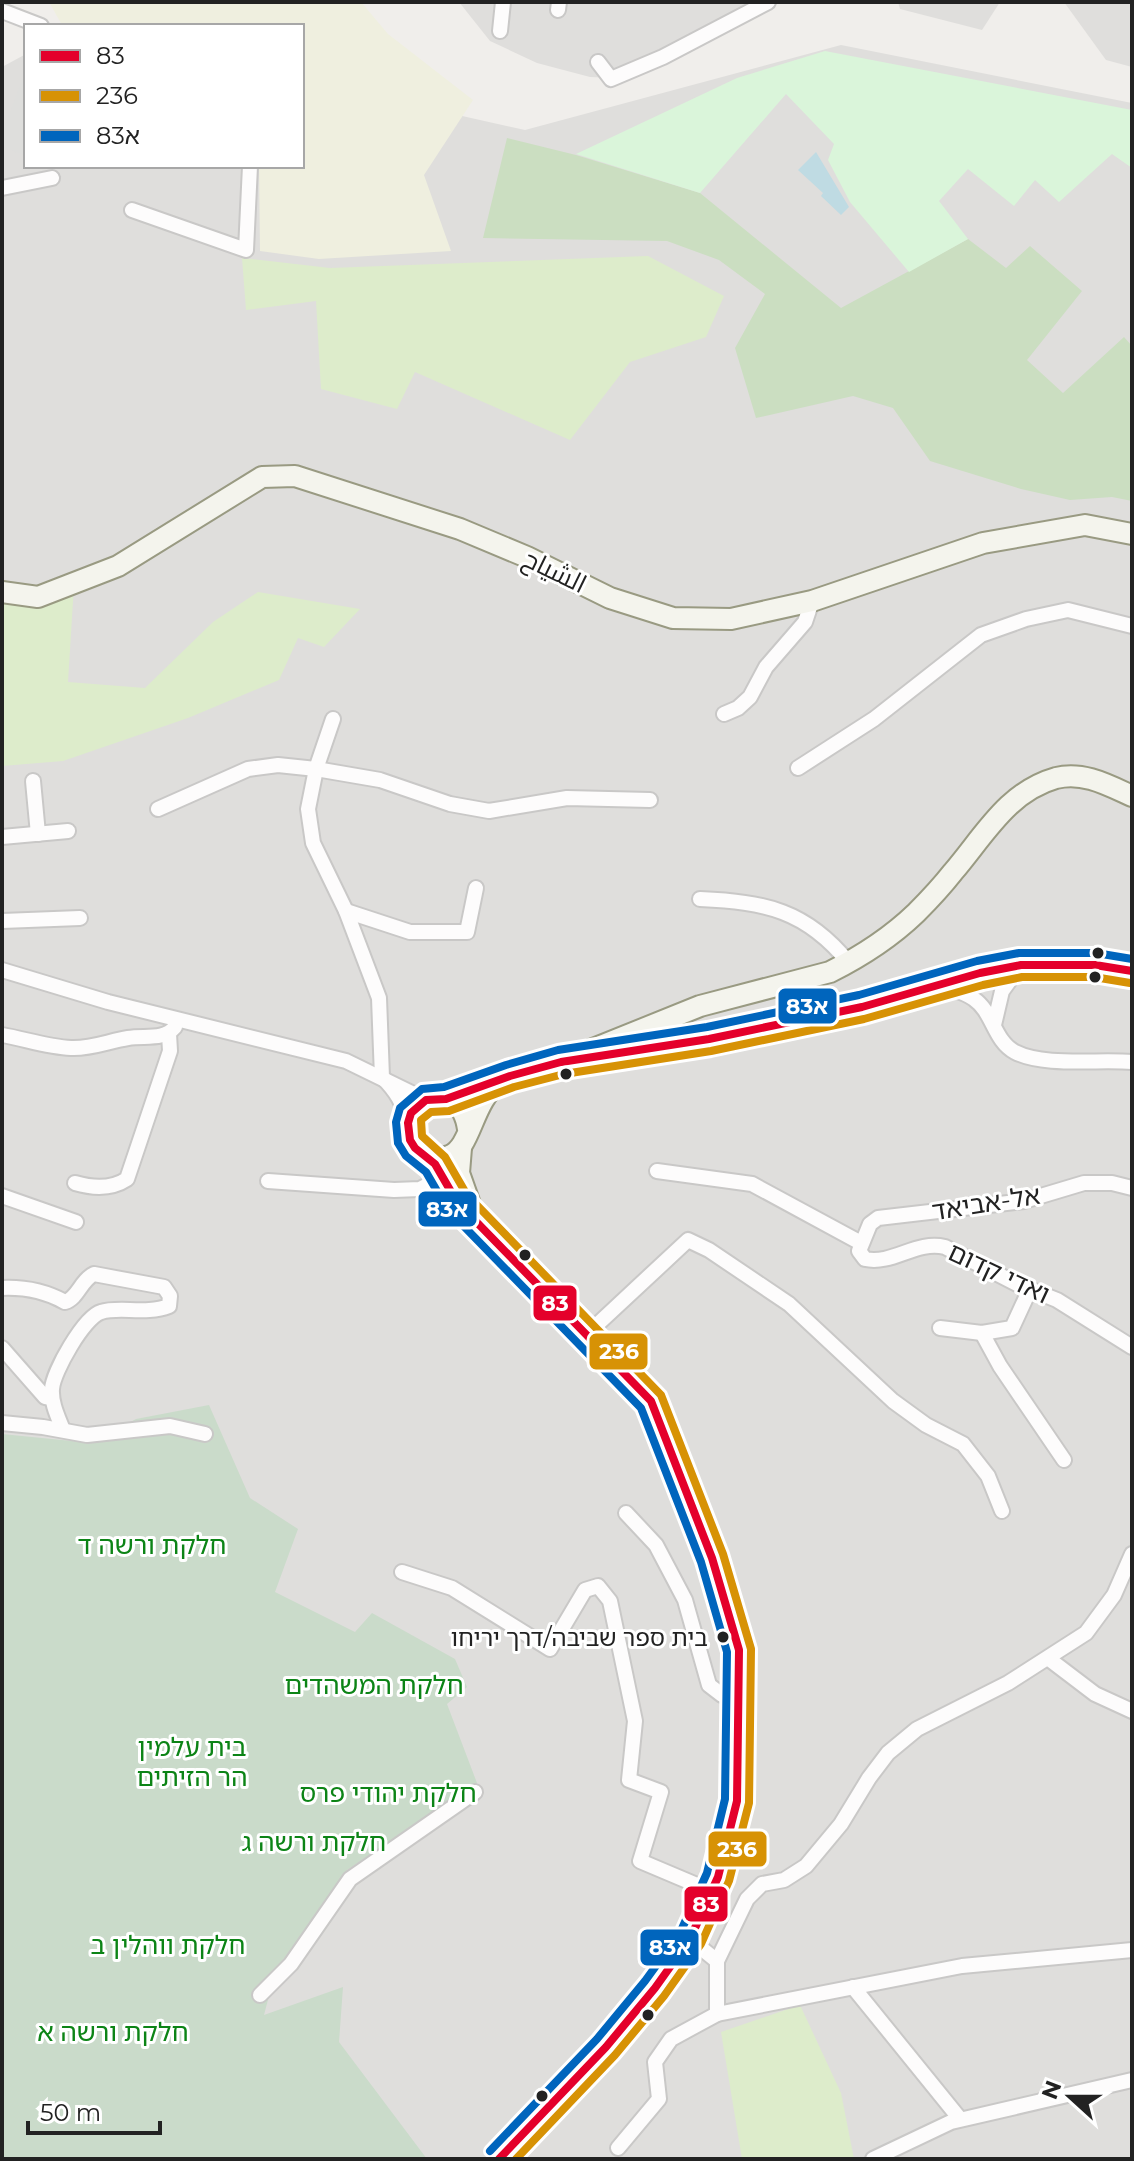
<svg xmlns="http://www.w3.org/2000/svg" width="1134" height="2161" font-family="Montserrat,Cairo,'Noto Sans Hebrew',sans-serif">
<rect width="100%" height="100%" fill="#f0eeeb"/>
<g fill="#dfdedc">
<path d="M 459,2 L 753,2 L 615,78 L 590,77 L 537,63 L 490,41 Z"/>
<path d="M 898,2 L 1000,2 L 982,30 L 900,9 Z"/>
<path d="M 1064,2 L 1132,2 L 1132,67 L 1106,60 Z"/>
<path d="M 841,45 L 1132,103 L 1132,2159 L 2,2159 L 2,67 L 26,54 L 26,166 L 302,166 L 302,80 L 525,130 Z"/>
</g>
<path fill="#dededc" d="M 23,78 L 26,79 L 26,156 L 2,147 L 2,134 Z"/>
<path fill="#efefdf" d="M 49,2 L 361,2 L 388,34 L 473,100 L 424,175 L 451,251 L 319,259 L 260,251 L 259,166 L 302,166 L 302,26 L 70,26 L 62,25 Z"/>
<g fill="#ddeccb">
<path d="M 648,256 L 724,296 L 706,337 L 630,362 L 570,440 L 415,372 L 397,409 L 321,389 L 316,301 L 246,310 L 242,258 L 330,268 Z"/>
<path d="M 74,585 L 68,682 L 145,688 L 213,622 L 258,592 L 360,609 L 324,647 L 298,638 L 279,680 L 188,718 L 63,761 L 2,766 L 2,600 Z"/>
<path d="M 800,2005 L 841,2093 L 854,2159 L 742,2159 L 721,2032 Z"/>
</g>
<path fill="#cbdec1" d="M 507,138 L 576,155 L 700,193 L 841,308 L 968,239 L 1006,268 L 1030,246 L 1082,291 L 1027,360 L 1063,393 L 1124,337 L 1132,346 L 1132,501 L 1112,497 L 1070,500 L 1021,489 L 930,461 L 893,408 L 853,396 L 756,418 L 735,348 L 765,294 L 719,260 L 667,241 L 483,238 Z"/>
<path fill="#cadbca" d="M 209,1405 L 250,1498 L 298,1529 L 275,1592 L 355,1632 L 372,1613 L 455,1659 L 467,1687 L 447,1704 L 477,1783 L 347,1870 L 311,1926 L 276,1969 L 264,2015 L 343,1987 L 339,2042 L 427,2159 L 2,2159 L 2,1434 L 92,1443 L 136,1419 Z"/>
<path fill="#daf5da" d="M 825,51 L 1132,110 L 1132,168 L 1112,154 L 1059,202 L 1035,180 L 1014,206 L 968,169 L 939,201 L 968,239 L 909,272 L 850,202 L 828,160 L 834,144 L 786,94 L 700,193 L 576,154 L 737,78 Z"/>
<path fill="#bfdbe3" d="M 816,152 L 849,207 L 841,215 L 821,196 L 823,193 L 798,170 Z"/>
<g fill="none" stroke-linecap="round" stroke-linejoin="round">
<g stroke="#c9c8c7" stroke-width="18">
<g id="street">
<path d="M 558,10 L 559,2"/>
<path d="M 2,11 L 41,26"/>
<path d="M 500,31 L 503,2"/>
<path d="M 598,62 L 611,79 L 663,57 L 768,2"/>
<path d="M 2,188 L 52,178"/>
<path d="M 132,210 L 246,250 L 250,166"/>
<path d="M 724,714 L 738,708 L 750,697 L 766,667 L 805,622 L 812,601"/>
<path d="M 333,719 L 316,769 L 308,809 L 313,843 L 346,911 L 379,998 L 382,1077 C 397,1092 403,1103 408,1123"/>
<path d="M 798,768 L 874,719 L 981,635 L 1026,619 L 1068,610 L 1132,626"/>
<path d="M 33,781 L 38,834"/>
<path d="M 158,809 L 248,769 L 278,765 L 316,769 L 380,780 L 450,804 L 489,811 L 567,798 L 650,800"/>
<path d="M 2,837 L 68,831"/>
<path d="M 700,899 C 765,902 806,910 849,963"/>
<path d="M 346,911 L 410,932 L 467,932 L 476,888"/>
<path d="M 2,921 L 80,918"/>
<path d="M 2,970 L 108,1002 L 346,1061 L 426,1100"/>
<path d="M 940,985 C 951,989 965,992 974,999 C 993,1012 994,1041 1015,1052 C 1044,1067 1099,1059 1132,1062"/>
<path d="M 994,1025 L 1002,991 L 1021,965"/>
<path d="M 2,1035 C 25,1039 48,1047 71,1048 C 91,1049 109,1041 128,1038 C 145,1035 163,1041 175,1027"/>
<path d="M 657,1171 L 752,1184 L 861,1243"/>
<path d="M 268,1181 L 394,1190 L 420,1189 L 443,1177"/>
<path d="M 75,1183 C 92,1188 112,1189 127,1179 L 170,1051 L 169,1034"/>
<path d="M 1132,1188 L 1112,1183 L 1084,1183 L 1024,1201 L 878,1218 L 870,1224 L 859,1251 L 865,1259 C 893,1265 916,1240 945,1247 L 1017,1284 L 1057,1300 L 1132,1347"/>
<path d="M 2,1196 L 76,1222"/>
<path d="M 2,1288 C 25,1287 45,1291 65,1302 C 78,1298 81,1280 94,1274 L 164,1287 L 170,1296 L 169,1306 C 146,1315 119,1306 101,1312 C 84,1317 53,1372 52,1389 C 51,1403 58,1417 63,1430"/>
<path d="M 940,1328 L 982,1333 L 1012,1328 L 1030,1289"/>
<path d="M 982,1333 L 1000,1366 L 1064,1460"/>
<path d="M 586,1335 L 688,1240 L 709,1250 L 789,1304 L 893,1401 L 926,1425 L 963,1444 L 988,1476 L 1002,1511"/>
<path d="M 2,1348 L 45,1397 L 52,1398"/>
<path d="M 2,1423 L 43,1427 L 87,1435 L 170,1426 L 205,1434"/>
<path d="M 626,1513 L 656,1545 L 685,1600 L 709,1685 L 722,1695 L 739,1701"/>
<path d="M 402,1572 L 452,1588 L 550,1649 L 585,1590 L 598,1586 L 610,1601 L 635,1721 L 629,1780 L 661,1792 L 640,1861 L 711,1891"/>
<path d="M 1049,1659 L 1095,1694 L 1132,1711"/>
<path d="M 690,1939 L 717,1961 L 717,2014 L 962,1966 L 1132,1950"/>
<path d="M 717,1961 L 747,1899 L 762,1884 L 784,1880 L 806,1866 L 841,1824 L 869,1778 L 888,1753 L 917,1729 L 1008,1683 L 1086,1633 L 1114,1595 L 1132,1554"/>
<path d="M 853,1987 L 960,2119"/>
<path d="M 260,1995 L 291,1964 L 350,1879 L 475,1792"/>
<path d="M 618,2148 L 659,2099 L 655,2062 L 671,2039 L 717,2014"/>
<path d="M 873,2159 L 951,2122 L 1132,2080"/>
</g>
</g>
<g stroke="#999a82" stroke-width="24">
<g id="secondary">
<path d="M 2,592 L 38,597 L 118,566 L 262,477 L 295,476 L 460,529 L 527,557 L 610,598 L 673,618 L 731,619 L 812,601 L 983,543 L 1085,525 L 1132,534"/>
<path d="M 595,1057 C 683,1043 771,1028 858,1008 C 955,987 1028,946 1132,971"/>
<path d="M 446,1099 L 510,1076 L 561,1062 L 700,1006 L 830,972 C 862,956 890,938 916,913 C 929,900 942,886 953,872 C 984,836 1007,792 1056,778 C 1083,771 1108,785 1132,796"/>
<path d="M 468,1129 C 458,1062 375,1121 420,1153 C 429,1159 439,1160 449,1156 C 472,1148 472,1100 500,1082"/>
<path d="M 461,1148 L 459,1173 L 471,1207"/>
<path d="M 430,1158 L 457,1202 L 472,1220 L 651,1401 L 712,1558 L 739,1650 L 737,1801 L 718,1877 L 690,1939 L 655,1988 L 606,2047 L 499,2159"/>
</g>
</g>
<use href="#street" stroke="#fdfcfc" stroke-width="14"/>
<use href="#secondary" stroke="#f4f4ed" stroke-width="20"/>
<g stroke="#fff" stroke-width="14">
<path id="bus-1" d="M 499,2159 L 606,2047 L 655,1988 L 690,1939 L 718,1877 L 737,1801 L 739,1650 L 712,1558 L 651,1401 L 457,1202 L 435,1164 L 415,1148 L 410,1140 L 408,1123 L 411,1113 L 426,1100 L 446,1099 L 510,1076 L 561,1062 L 709,1039 L 862,1007 L 980,973 L 1021,965 L 1095,965 L 1132,971"/>
</g>
<g stroke="#fff" stroke-width="14">
<path id="bus-2" d="M 516,2159 L 615,2055 L 664,1996 L 701,1944 L 729,1881 L 749,1803 L 751,1649 L 723,1554 L 661,1395 L 467,1195 L 445,1157 L 422,1136 L 421,1120 L 431,1112 L 449,1111 L 514,1087 L 564,1074 L 711,1051 L 864,1019 L 983,985 L 1022,977 L 1094,977 L 1130,983"/>
</g>
<g stroke="#fff" stroke-width="14">
<path id="bus-3" d="M 490,2151 L 597,2039 L 645,1981 L 680,1933 L 707,1873 L 725,1799 L 727,1652 L 701,1562 L 641,1408 L 448,1210 L 426,1172 L 406,1156 L 398,1143 L 396,1122 L 400,1108 L 422,1089 L 444,1087 L 506,1065 L 558,1050 L 707,1027 L 859,995 L 977,961 L 1019,953 L 1096,953 L 1132,959"/>
</g>
<use href="#bus-1" stroke="#e4002b" stroke-width="8"/>
<use href="#bus-2" stroke="#d79205" stroke-width="8"/>
<use href="#bus-3" stroke="#0065bd" stroke-width="8"/>
</g>
<g fill="#222" stroke="#fff" stroke-width="3">
<circle cx="1098" cy="953" r="7"/>
<circle cx="1095" cy="977" r="7"/>
<circle cx="566" cy="1074" r="7"/>
<circle cx="525" cy="1255" r="7"/>
<circle cx="723" cy="1637" r="7"/>
<circle cx="648" cy="2015" r="7"/>
<circle cx="542" cy="2096" r="7"/>
</g>
<g text-anchor="middle" dominant-baseline="central" stroke-width="6" stroke-linejoin="round" paint-order="stroke">
<g font-size="24" fill="#222" stroke="#fff" text-anchor="end">
<text x="708" y="1637">בית ספר שביבה/דרך יריחו</text>
</g>
<g font-size="26" fill="#222" stroke="#fff">
<text transform="translate(555 571) rotate(26)">الشياح</text>
<text transform="translate(986 1203) rotate(-9)">אל-אביאד</text>
<text transform="translate(999 1273) rotate(25)">ואדי קדום</text>
</g>
<g font-size="26" fill="#0c8416" stroke="#fff">
<text x="152" y="1545">חלקת ורשה ד</text>
<text x="374" y="1685">חלקת המשהדים</text>
<text x="192" y="1747">בית עלמין<tspan x="192" dy="30">הר הזיתים</tspan></text>
<text x="388" y="1793">חלקת יהודי פרס</text>
<text x="314" y="1842">חלקת ורשה ג</text>
<text x="168" y="1945">חלקת ווהלין ב</text>
<text x="113" y="2032">חלקת ורשה א</text>
</g>
</g>
<g stroke="#fff" stroke-width="3">
<rect x="777" y="987" width="61" height="38" rx="8" fill="#0065bd"/>
<rect x="417" y="1190" width="61" height="38" rx="8" fill="#0065bd"/>
<rect x="532" y="1284" width="46" height="38" rx="8" fill="#e4002b"/>
<rect x="588" y="1332" width="61" height="39" rx="8" fill="#d79205"/>
<rect x="707" y="1830" width="61" height="38" rx="8" fill="#d79205"/>
<rect x="683" y="1885" width="46" height="38" rx="8" fill="#e4002b"/>
<rect x="639" y="1928" width="61" height="39" rx="8" fill="#0065bd"/>
</g>
<g font-size="22" text-anchor="middle" font-weight="bold" fill="#fff">
<text x="807" y="1014">83א</text>
<text x="447" y="1217">83א</text>
<text x="555" y="1311">83</text>
<text x="619" y="1359">236</text>
<text x="737" y="1857">236</text>
<text x="706" y="1912">83</text>
<text x="670" y="1955">83א</text>
</g>
<rect width="1134" height="2161" fill="none" stroke="#222222" stroke-width="8"/>
<rect x="24" y="24" width="280" height="144" fill="#ffffff" stroke="#a7a7a7" stroke-width="2"/>
<rect x="40" y="50" width="40" height="12" fill="#e4002b" stroke="#a7a7a7" stroke-width="2"/>
<text x="96" y="64" font-size="24" fill="#222222">83</text>
<rect x="40" y="90" width="40" height="12" fill="#d79205" stroke="#a7a7a7" stroke-width="2"/>
<text x="96" y="104" font-size="24" fill="#222222">236</text>
<rect x="40" y="130" width="40" height="12" fill="#0065bd" stroke="#a7a7a7" stroke-width="2"/>
<text x="96" y="144" font-size="24" fill="#222222">83א</text>
<g transform="translate(1070 2097) rotate(291)" stroke="#ffffff" stroke-width="6" paint-order="stroke">
<path d="M0-6L14 30L0 20L-14 30Z" fill="#222222"/>
<text y="-12" font-size="22" font-weight="bold" text-anchor="middle" fill="#222222">N</text>
</g>
<path d="M28 2121v12h132v-12" fill="none" stroke="#222222" stroke-width="4"/>
<text x="40" y="2121" font-size="24" fill="#222222" stroke="#ffffff" stroke-width="6" paint-order="stroke">50 m</text>
</svg>
